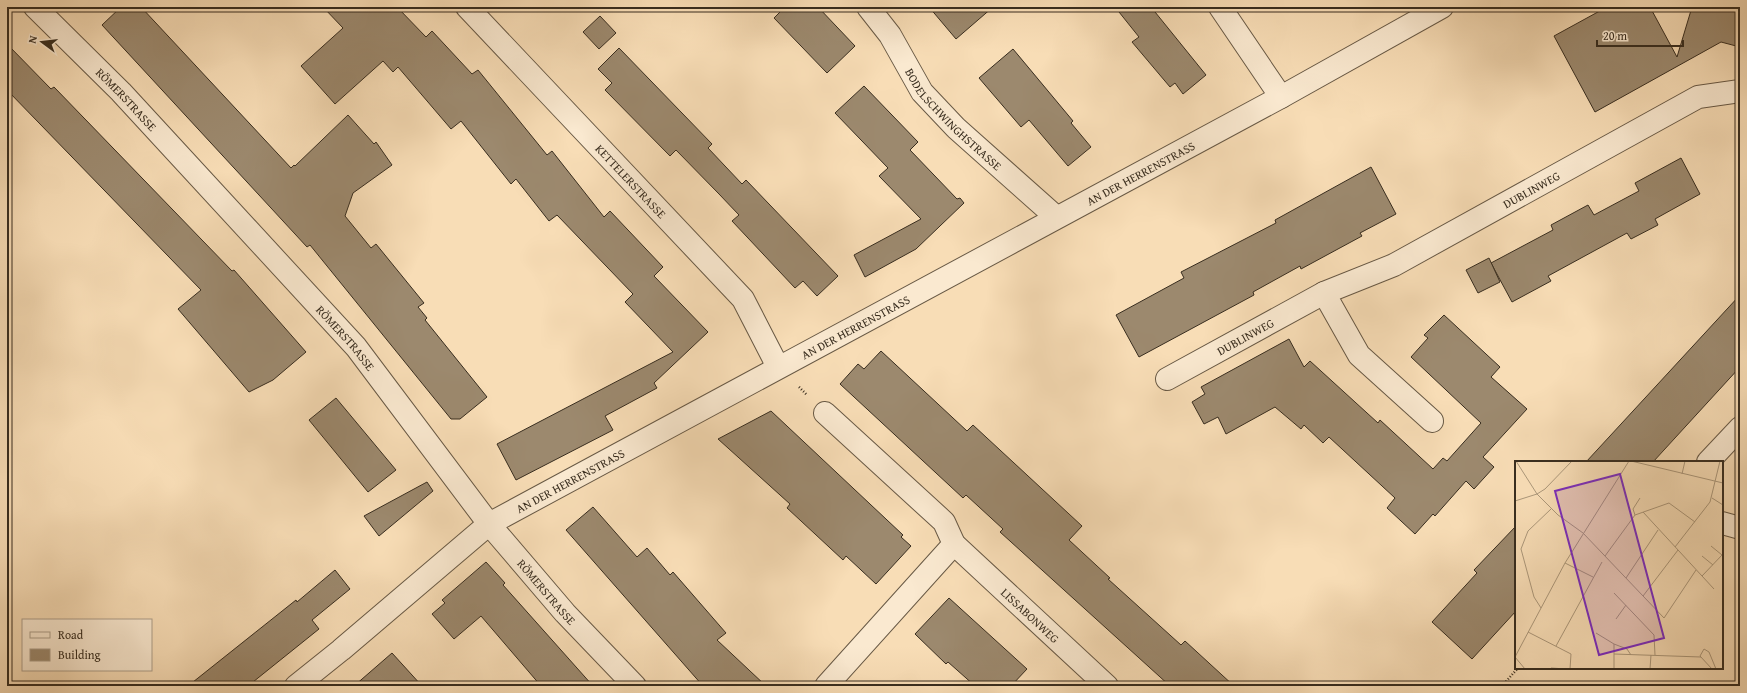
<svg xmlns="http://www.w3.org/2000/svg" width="1747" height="693" font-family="'Gentium Book Plus',serif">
<rect width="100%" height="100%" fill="#f8ddb6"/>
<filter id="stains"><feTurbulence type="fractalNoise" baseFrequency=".005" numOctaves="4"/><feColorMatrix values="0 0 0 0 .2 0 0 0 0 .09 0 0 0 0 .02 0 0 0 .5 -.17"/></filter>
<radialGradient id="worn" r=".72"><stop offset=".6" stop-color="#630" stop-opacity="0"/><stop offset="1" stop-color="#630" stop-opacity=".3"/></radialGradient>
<g fill="#9c896e" stroke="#382d1f">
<path d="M 121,7 L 141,7 L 291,168 L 294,165 L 295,166 L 348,115 L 374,144 L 376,142 L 392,165 L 353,193 L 345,216 L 371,248 L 376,244 L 424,303 L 418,307 L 427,318 L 425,320 L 487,397 L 460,419 L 451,419 L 310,245 L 307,247 L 102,25 Z"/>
<path d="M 323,7 L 397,7 L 426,37 L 432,31 L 472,74 L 478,70 L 547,155 L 552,151 L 604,217 L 610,211 L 663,267 L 654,276 L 708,332 L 654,383 L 657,388 L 605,416 L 613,430 L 516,480 L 497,444 L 673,352 L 625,302 L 633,294 L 557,215 L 549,221 L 516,179 L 511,184 L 461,121 L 451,129 L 398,67 L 393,72 L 383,61 L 335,104 L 301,66 L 343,28 Z"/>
<path d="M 785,7 L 818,7 L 855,46 L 827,73 L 774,18 Z"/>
<path d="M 929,7 L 993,7 L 956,39 Z"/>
<path d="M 1115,7 L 1151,7 L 1206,75 L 1183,94 L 1175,83 L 1170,87 L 1132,42 L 1139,37 Z"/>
<path d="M 1607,7 L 1650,7 L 1677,57 L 1692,7 L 1740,7 L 1740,47 L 1721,42 L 1595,112 L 1554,36 Z"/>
<path d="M 600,16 L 616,33 L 599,49 L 583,32 Z"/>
<path d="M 7,44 L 51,89 L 54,87 L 232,271 L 234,270 L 306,352 L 273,380 L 249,392 L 178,309 L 201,290 L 7,90 Z"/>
<path d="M 619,48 L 712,144 L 708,148 L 742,184 L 746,180 L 838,276 L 817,296 L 803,281 L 795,288 L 732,221 L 739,215 L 719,194 L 676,150 L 670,156 L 605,90 L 612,83 L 598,69 Z"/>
<path d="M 1013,49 L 1073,121 L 1071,123 L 1091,147 L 1068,166 L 1029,120 L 1021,127 L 979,78 Z"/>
<path d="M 864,86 L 918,142 L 910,150 L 957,199 L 960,198 L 964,203 L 916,249 L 865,277 L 854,255 L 921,219 L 879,176 L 888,168 L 835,113 Z"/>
<path d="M 1681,158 L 1700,194 L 1655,219 L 1658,225 L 1631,239 L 1627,233 L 1548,276 L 1551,281 L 1512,302 L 1491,263 L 1553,230 L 1551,225 L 1588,205 L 1594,215 L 1639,191 L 1635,183 Z"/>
<path d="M 1371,167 L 1396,214 L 1360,233 L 1362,236 L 1301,269 L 1300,266 L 1253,292 L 1254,295 L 1139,357 L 1116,315 L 1184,278 L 1181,272 L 1276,223 L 1275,220 Z"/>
<path d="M 1489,258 L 1500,282 L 1478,293 L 1466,270 Z"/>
<path d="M 1740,295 L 1740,367 L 1653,462 L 1586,462 Z"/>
<path d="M 1444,315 L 1500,367 L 1491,377 L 1527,409 L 1483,457 L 1494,467 L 1474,489 L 1466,481 L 1435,516 L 1433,514 L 1415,534 L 1387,508 L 1395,498 L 1329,437 L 1323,443 L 1304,425 L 1301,429 L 1275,407 L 1226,434 L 1218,417 L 1204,424 L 1192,402 L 1205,394 L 1201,387 L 1289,339 L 1304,367 L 1310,361 L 1378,423 L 1380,420 L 1433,469 L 1443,458 L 1447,461 L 1481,423 L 1411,357 L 1428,338 L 1424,335 Z"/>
<path d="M 881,351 L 967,431 L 973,425 L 1082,526 L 1069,540 L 1110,578 L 1108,579 L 1181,645 L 1185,641 L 1234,686 L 1170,686 L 1000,532 L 1003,529 L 966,495 L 963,498 L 840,384 L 858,364 L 864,369 Z"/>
<path d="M 336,398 L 396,470 L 368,492 L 309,420 Z"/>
<path d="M 771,411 L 903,535 L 901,537 L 911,546 L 876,584 L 846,556 L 843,560 L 787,508 L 790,504 L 718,439 Z"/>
<path d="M 427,482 L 433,491 L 379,536 L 364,516 Z"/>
<path d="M 593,507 L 637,557 L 647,548 L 670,575 L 673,572 L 726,633 L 717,640 L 766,686 L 703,686 L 566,530 Z"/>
<path d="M 1516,526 L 1516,611 L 1472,659 L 1432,622 L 1477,573 L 1474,570 Z"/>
<path d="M 486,562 L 505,583 L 503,585 L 593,686 L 541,686 L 481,616 L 454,639 L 432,614 L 445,603 L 442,600 Z"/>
<path d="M 335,570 L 350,589 L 312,620 L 319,629 L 248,686 L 188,686 L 296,600 L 297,602 Z"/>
<path d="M 949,598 L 1027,669 L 1011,686 L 975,686 L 948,662 L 946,664 L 915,634 Z"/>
<path d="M 392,653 L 422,686 L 354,686 Z"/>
</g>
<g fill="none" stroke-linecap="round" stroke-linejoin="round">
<g stroke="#685945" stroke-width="24">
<g id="minor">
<path id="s1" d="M 35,7 L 121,92 L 356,347 L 489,524 L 565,613 L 635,686"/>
<path id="s2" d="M 467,7 L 743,299 L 778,367"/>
<path id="s3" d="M 868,7 L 890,35 L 922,92 L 956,128 L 1056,217"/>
<path d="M 1220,7 L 1281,97"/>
<path d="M 1324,293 L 1359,355 L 1432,421"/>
<path id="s4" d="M 1167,379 L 1324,293 L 1394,265 L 1698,97 L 1740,91"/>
<path id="s5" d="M 825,413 L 944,522 L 954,544 L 1107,686"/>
<path d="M 1708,462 L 1740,428"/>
<path d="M 1722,523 L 1740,528"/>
<path id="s6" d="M 296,686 L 341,650 L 489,524 L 1281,97 L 1442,7"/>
<path d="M 826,686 L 954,544"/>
</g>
</g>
<g stroke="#382d1f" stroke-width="2.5" stroke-dasharray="1 2" stroke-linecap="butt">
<path d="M 799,387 L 807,395"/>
<path d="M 1502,686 L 1518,668"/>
</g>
<use href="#minor" stroke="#fae9d0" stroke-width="22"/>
</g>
<g text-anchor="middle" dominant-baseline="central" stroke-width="3.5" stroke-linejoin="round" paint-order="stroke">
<g font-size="12" fill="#382d1f" stroke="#fae9d0">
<text stroke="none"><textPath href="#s1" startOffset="130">RÖMERSTRASSE</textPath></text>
<text stroke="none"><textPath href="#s3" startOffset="142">BODELSCHWINGHSTRASSE</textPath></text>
<text stroke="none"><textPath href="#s6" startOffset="992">AN DER HERRENSTRASS</textPath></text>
<text stroke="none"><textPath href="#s2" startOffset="239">KETTELERSTRASSE</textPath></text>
<text stroke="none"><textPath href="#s4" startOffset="411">DUBLINWEG</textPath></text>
<text stroke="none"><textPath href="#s6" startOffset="668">AN DER HERRENSTRASS</textPath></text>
<text stroke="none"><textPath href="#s4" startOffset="89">DUBLINWEG</textPath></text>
<text stroke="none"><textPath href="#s1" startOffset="454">RÖMERSTRASSE</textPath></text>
<text stroke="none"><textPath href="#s6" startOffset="344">AN DER HERRENSTRASS</textPath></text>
<text stroke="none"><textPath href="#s1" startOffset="778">RÖMERSTRASSE</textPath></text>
<text stroke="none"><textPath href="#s5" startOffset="290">LISSABONWEG</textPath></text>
</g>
</g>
<g transform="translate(1515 461)">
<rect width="208" height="208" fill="#f8ddb6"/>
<path fill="none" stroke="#ab977a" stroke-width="1" d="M 1,0 L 22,33 L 43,54 L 68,72 L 149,157 L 181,109M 116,0 L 208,22M 167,13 L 170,0M 197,37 L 208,44M 0,40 L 22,33 L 30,28 L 57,0M 128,51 L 199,128M 120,54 L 118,48 L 125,37M 196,85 L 207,94M 160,86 L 195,41 L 205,0M 90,95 L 120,54 L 154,42 L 180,61M 187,95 L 198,104M 50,102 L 78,116M 187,115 L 208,93M 111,117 L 143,69M 99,132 L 139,174 L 140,194M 128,135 L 163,89M 26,147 L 19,136 L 6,88 L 13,70 L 36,48M 101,158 L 111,144M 13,171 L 56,193 L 55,208M 81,172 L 99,183 L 99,208M 99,183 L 112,188 L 116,194M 41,185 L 87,101M 99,193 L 186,196M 0,196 L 50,102 L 114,0M 0,196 L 10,208M 36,207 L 51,208M 135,208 L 136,194M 197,208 L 185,195 L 189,188 L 194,191 L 201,208"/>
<path fill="#7b2cbf" fill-opacity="0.15" stroke="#7b2cbf" stroke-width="2" d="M 105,13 L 149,177 L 84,194 L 40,30 Z"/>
<rect width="208" height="208" fill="none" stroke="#382d1f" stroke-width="2"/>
</g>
<rect width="1747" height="693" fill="none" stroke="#f8ddb6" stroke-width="24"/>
<rect x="8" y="8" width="1731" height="677" fill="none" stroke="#382d1f" stroke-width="2"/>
<rect x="12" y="12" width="1723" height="669" fill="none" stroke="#382d1f"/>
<rect x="22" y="619" width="130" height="52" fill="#fae9d0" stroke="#ac9e89"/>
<rect x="30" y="632" width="20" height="6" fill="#fae9d0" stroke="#ac9e89"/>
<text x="58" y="639" font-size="12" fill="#382d1f">Road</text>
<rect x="30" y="649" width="20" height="12" fill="#9c896e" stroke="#ac9e89"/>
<text x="58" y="659" font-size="12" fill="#382d1f">Building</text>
<g transform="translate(42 42) rotate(285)" stroke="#fae9d0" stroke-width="3" paint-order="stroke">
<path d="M0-3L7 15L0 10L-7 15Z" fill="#382d1f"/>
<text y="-6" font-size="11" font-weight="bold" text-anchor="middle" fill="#382d1f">N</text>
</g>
<path d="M1597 40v6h86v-6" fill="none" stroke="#382d1f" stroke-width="2"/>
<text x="1603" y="40" font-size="12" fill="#382d1f" stroke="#fae9d0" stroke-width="3" paint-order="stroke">20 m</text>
<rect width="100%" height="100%" filter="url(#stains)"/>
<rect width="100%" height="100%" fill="url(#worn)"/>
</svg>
